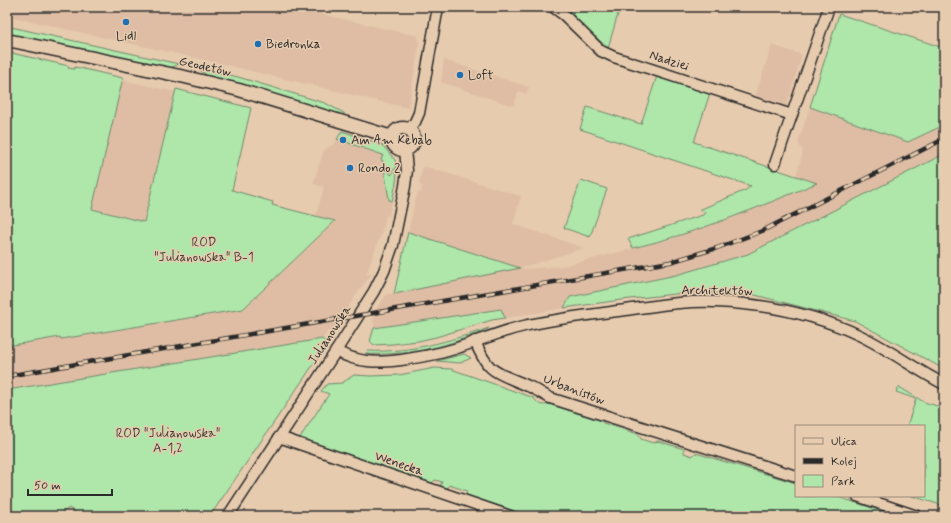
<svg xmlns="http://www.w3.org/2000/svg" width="951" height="523" font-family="Mynerve,sans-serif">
<rect width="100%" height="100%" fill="#e7cbae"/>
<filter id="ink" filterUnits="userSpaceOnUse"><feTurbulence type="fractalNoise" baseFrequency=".025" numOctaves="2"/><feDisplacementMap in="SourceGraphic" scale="8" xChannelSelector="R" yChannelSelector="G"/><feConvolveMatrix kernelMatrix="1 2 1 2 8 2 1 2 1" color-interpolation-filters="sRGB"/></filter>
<g filter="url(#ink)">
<g fill="#debda4">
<path d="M 7,7 L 289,7 L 418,36 L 419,46 L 408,108 L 205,60 L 7,16 Z"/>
<path d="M 772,45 L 802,55 L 786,108 L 755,97 Z"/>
<path d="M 444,60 L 529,87 L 526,94 L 519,91 L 513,106 L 441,82 Z"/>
<path d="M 122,80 L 175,92 L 144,222 L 92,209 Z"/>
<path d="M 810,107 L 908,142 L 944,125 L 944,154 L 748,254 L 676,275 L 570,297 L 564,308 L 505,318 L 500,309 L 374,328 L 373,313 L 387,294 L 394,294 L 415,201 L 418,192 L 421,193 L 422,186 L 419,184 L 423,166 L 521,196 L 513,224 L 584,248 L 521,268 L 524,269 L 563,266 L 668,240 L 732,218 L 816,183 L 796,176 L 803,152 L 798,142 Z"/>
<path d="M 338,139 L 383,155 L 389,200 L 392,201 L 389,217 L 386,215 L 384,225 L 366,275 L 373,273 L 362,286 L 342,317 L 339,319 L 339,321 L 332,333 L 328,331 L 322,339 L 7,390 L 7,346 L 61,337 L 61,339 L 243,309 L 335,222 L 316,216 L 324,187 L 313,184 L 324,150 L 334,144 Z"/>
</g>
<g fill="#afe6aa" stroke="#6d886a">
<path d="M 561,7 L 620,7 L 608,48 Z"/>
<path d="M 839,14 L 944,48 L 944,125 L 908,142 L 810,107 Z"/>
<path d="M 7,26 L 11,27 L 179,64 L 170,68 L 7,34 Z"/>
<path d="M 7,52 L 69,66 L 68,68 L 74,69 L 75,67 L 123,78 L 92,209 L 144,222 L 176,89 L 251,108 L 232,190 L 273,202 L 272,205 L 335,221 L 243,309 L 61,339 L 60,337 L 7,346 Z"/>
<path d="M 199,68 L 238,77 L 325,103 L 344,113 L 344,115 L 342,116 L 206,76 L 206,74 L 202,72 Z"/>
<path d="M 657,76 L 710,93 L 694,142 L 817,183 C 757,208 697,233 633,248 L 628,239 L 703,215 L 705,212 L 699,210 L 746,190 L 751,186 L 580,129 L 587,107 L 641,124 Z"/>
<path d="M 342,131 L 382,145 L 395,160 L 397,168 L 389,172 L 391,175 L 397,170 L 396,183 L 392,201 L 389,200 L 383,161 L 381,160 L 383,155 L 337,139 Z"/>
<path d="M 944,154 L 944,369 L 855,321 L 755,295 L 693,292 L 621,300 L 564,308 L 570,297 L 676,275 L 748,254 Z"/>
<path d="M 581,180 L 607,189 L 590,237 L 564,228 Z"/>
<path d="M 408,232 L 520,268 L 394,294 Z"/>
<path d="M 501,309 L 505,318 L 492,320 L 436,337 L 418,341 L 393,344 L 374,345 L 370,341 L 374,328 Z"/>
<path d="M 489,328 C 485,331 476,334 470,336 C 436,350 401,355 365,354 L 368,351 C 410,353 449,341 489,328 Z"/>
<path d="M 322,339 L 328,343 L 210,516 L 81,516 L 69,508 L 57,516 L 7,516 L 7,390 Z"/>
<path d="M 464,354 L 471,358 L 460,363 L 437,361 Z"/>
<path d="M 435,368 L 451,369 L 534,398 C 538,405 542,406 549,404 L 602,421 L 603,423 L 638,434 L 641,439 L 653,443 L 658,441 L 684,449 L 684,453 L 692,456 L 696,453 L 796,483 L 796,496 L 835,496 L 897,516 L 530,516 L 466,495 L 467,491 L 449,485 L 448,488 L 440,486 L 442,482 L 435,480 L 432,483 L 299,439 L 329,394 L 321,391 L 327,384 L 342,383 L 354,375 L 370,376 L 399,375 Z"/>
<path d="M 899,387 L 924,402 L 944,408 L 944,506 L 912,496 L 924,496 L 924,426 L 907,426 L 916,399 L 896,392 Z"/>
</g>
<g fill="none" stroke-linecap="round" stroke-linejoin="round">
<g stroke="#2b2b2b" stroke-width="13">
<g id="minor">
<path d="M 553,7 L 564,15 L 601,51 L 614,57 L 792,115"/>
<path d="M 409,129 L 415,122 L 419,113 L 438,7"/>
<path d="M 775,164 L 829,7"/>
<path d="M 475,341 C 489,376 498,372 528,386 C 536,389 542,394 550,398 L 796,476"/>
<path d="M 336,351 C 358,363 377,363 401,360 C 421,357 441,354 460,347 C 481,340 502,331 524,326 C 554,319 587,315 618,311 C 650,307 684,300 716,302 C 767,304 815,314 861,336 C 890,350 915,369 944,384"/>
<path d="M 279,437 L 510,516"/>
<path d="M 857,496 L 917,516"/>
<path d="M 228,516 L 336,351 L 374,291 L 384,271 L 393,245 L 405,186 L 407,170 L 405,150"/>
</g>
</g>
<g stroke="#2b2b2b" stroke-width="15">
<g id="tertiary">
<path d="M 7,40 L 185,77 L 239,90 L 392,137"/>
<circle cx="403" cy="139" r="11"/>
</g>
</g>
<use href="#minor" stroke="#e7cbae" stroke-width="10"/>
<use href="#tertiary" stroke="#e7cbae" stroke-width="12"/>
<g stroke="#2b2b2b" stroke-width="4.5">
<path id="rail" d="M 7,376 L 670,262 L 717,248 L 762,231 L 944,139"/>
</g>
<use href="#rail" stroke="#e7cbae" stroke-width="3" stroke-dasharray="9" stroke-linecap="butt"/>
</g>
</g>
<g fill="#1f6fb2" stroke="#e7cbae" stroke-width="1.5">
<circle cx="126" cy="22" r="4"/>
<circle cx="258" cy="44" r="4"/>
<circle cx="460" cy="75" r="4"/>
<circle cx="343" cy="140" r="4"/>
<circle cx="350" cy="168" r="4"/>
</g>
<g text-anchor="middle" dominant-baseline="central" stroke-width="3" stroke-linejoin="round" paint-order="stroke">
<g font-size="13" fill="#2b2b2b" stroke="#e7cbae" text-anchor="start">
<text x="126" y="36" text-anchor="middle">Lidl</text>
<text x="266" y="44">Biedronka</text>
<text x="468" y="75">Loft</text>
<text x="351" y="140">Am Am Kebab</text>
<text x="358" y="168">Rondo 2</text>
</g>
<g font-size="13" fill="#2b2b2b" stroke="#e7cbae">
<text transform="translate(669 61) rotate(18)">Nadziei</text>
<text transform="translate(205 67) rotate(13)">Geodetów</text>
<text transform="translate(717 291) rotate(1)">Architektów</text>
<text transform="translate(330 335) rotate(-57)">Julianowska</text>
<text transform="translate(574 390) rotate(21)">Urbanistów</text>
<text transform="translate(399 464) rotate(19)">Wenecka</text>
</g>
<g font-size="13" fill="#383e38" stroke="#e7cbae">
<text x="204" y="242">ROD<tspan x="204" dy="15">"Julianowska" B-1</tspan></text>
<text x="168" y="433">ROD "Julianowska"<tspan x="168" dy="15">A-1,2</tspan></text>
</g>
</g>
<rect width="951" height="523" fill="none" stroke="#e7cbae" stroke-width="24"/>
<rect x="12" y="12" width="927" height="499" fill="none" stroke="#2b2b2b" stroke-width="1.5" filter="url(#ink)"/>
<rect x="795" y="425" width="130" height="72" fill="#e7cbae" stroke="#9c8b7a"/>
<rect x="803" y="438" width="20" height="6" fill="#e7cbae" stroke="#9c8b7a"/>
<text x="831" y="445" font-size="12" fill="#2b2b2b">Ulica</text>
<rect x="803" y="458" width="20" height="6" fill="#2b2b2b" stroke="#9c8b7a"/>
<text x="831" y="465" font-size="12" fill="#2b2b2b">Kolej</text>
<rect x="803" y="475" width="20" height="12" fill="#afe6aa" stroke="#9c8b7a"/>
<text x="831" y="485" font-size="12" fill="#2b2b2b">Park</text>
<path d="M28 489v6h84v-6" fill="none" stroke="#2b2b2b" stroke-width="2"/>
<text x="34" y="489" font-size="12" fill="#2b2b2b" stroke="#e7cbae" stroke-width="3" paint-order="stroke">50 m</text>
</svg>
